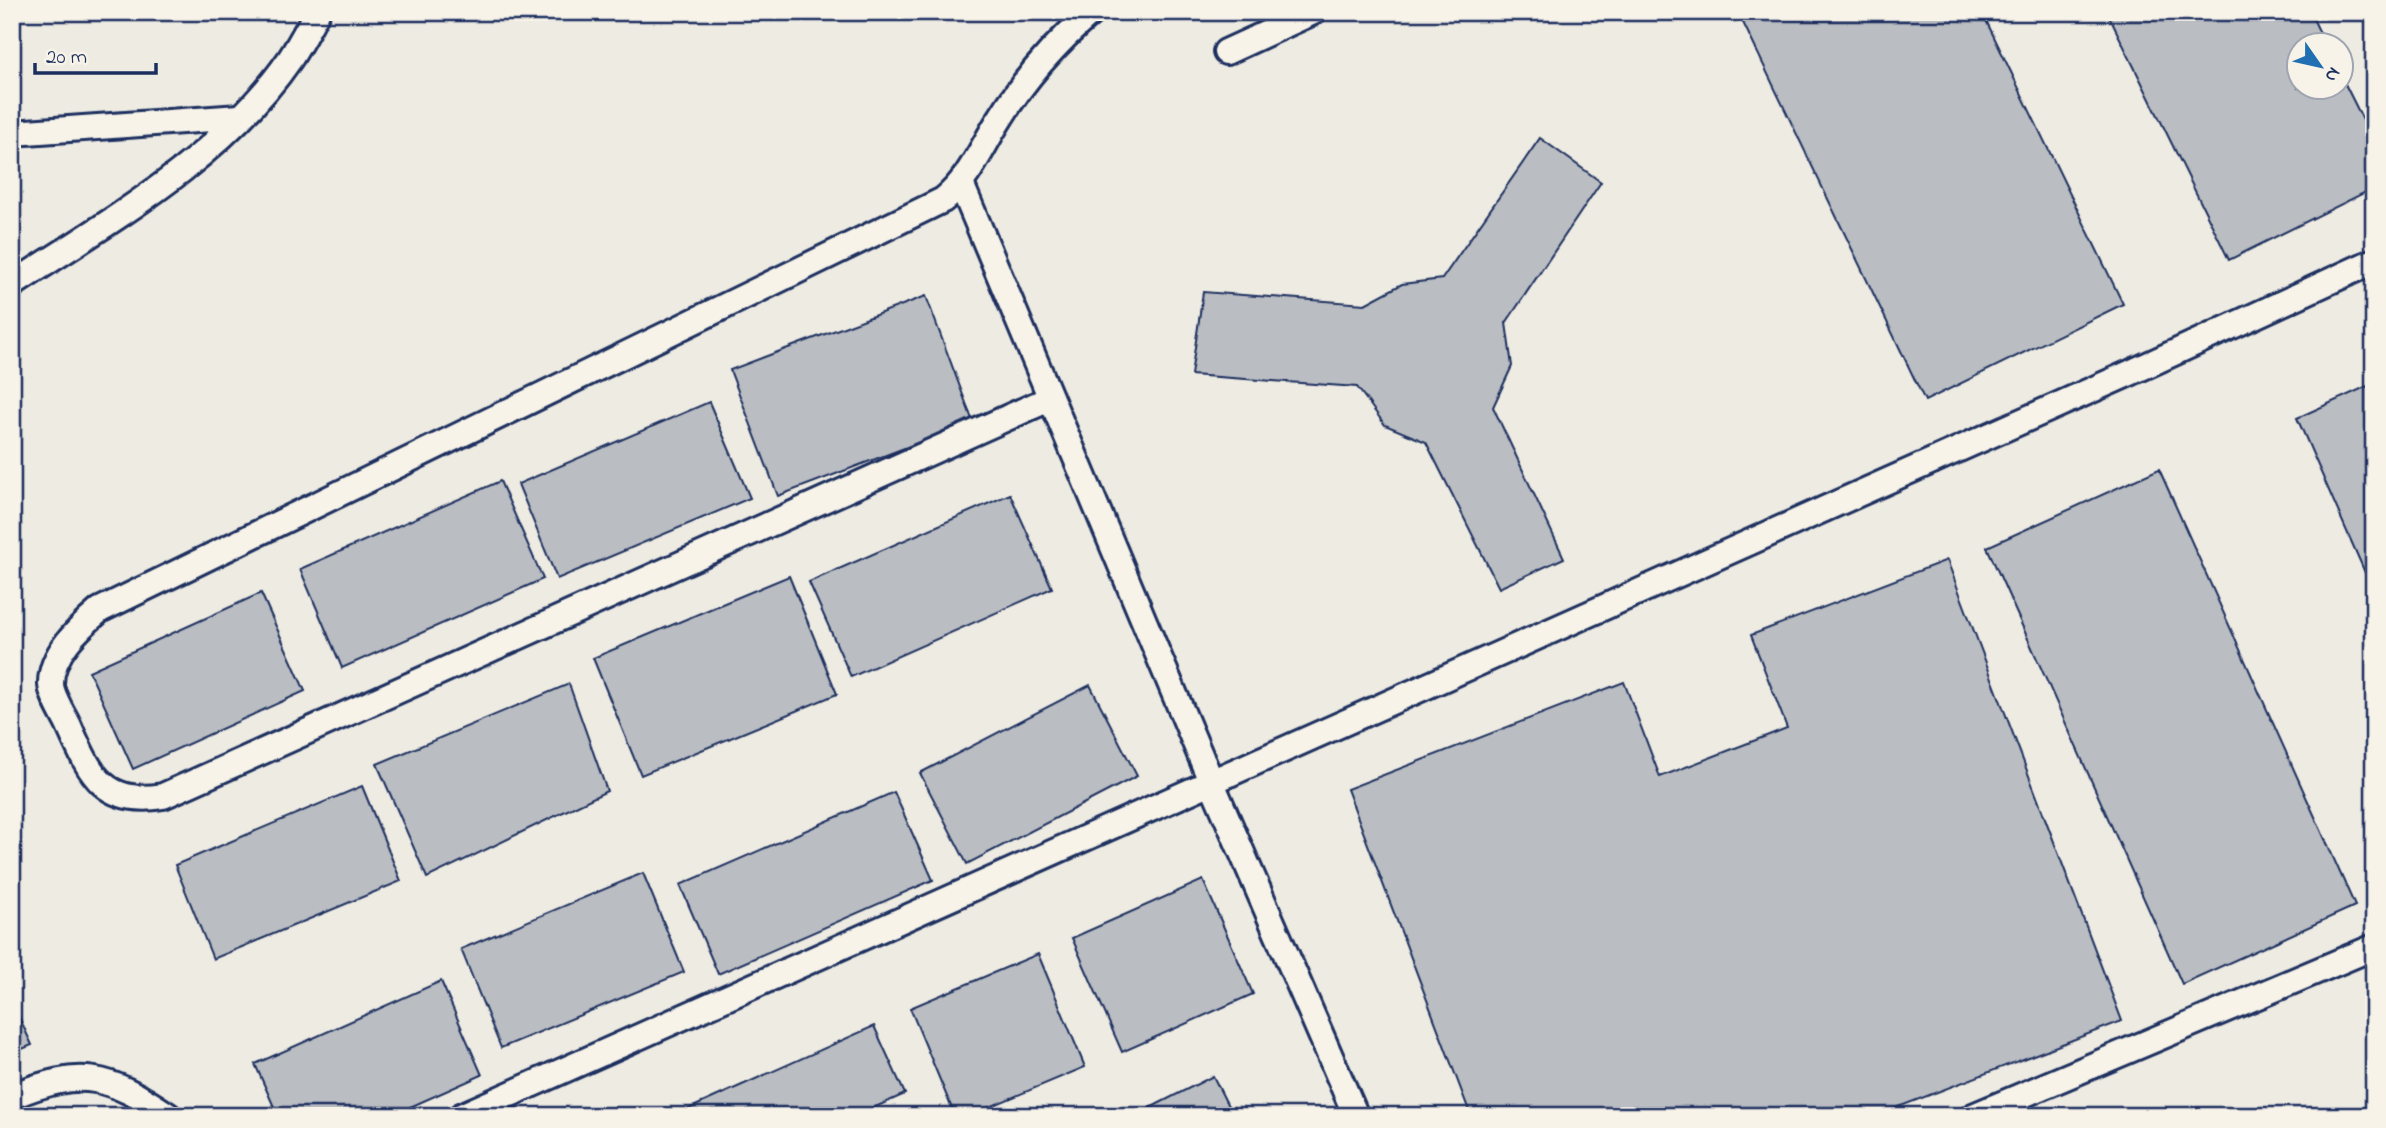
<svg xmlns="http://www.w3.org/2000/svg" width="2386" height="1128" font-family="'Indie Flower',sans-serif">
<rect width="100%" height="100%" fill="#eeebe2"/>
<filter id="ink" filterUnits="userSpaceOnUse"><feTurbulence type="fractalNoise" baseFrequency=".0143" numOctaves="2"/><feDisplacementMap in="SourceGraphic" scale="14" xChannelSelector="R" yChannelSelector="G"/><feConvolveMatrix kernelMatrix="1 2 1 2 8 2 1 2 1" color-interpolation-filters="sRGB"/></filter>
<g filter="url(#ink)">
<g fill="#babdc2" stroke="#1b2f5e" stroke-width="2">
<path d="M 1738,12 L 1982,12 L 2123,304 L 1925,401 Z"/>
<path d="M 2107,12 L 2310,12 L 2326,46 L 2298,46 L 2298,88 L 2340,88 L 2340,74 L 2374,142 L 2374,188 L 2229,260 Z"/>
<path d="M 1540,138 L 1601,182 L 1506,323 L 1512,366 L 1493,407 L 1564,558 L 1499,588 L 1426,442 L 1385,425 L 1357,387 L 1191,375 L 1203,292 L 1365,304 L 1402,284 L 1442,279 Z"/>
<path d="M 926,296 L 973,422 L 778,496 L 730,370 Z"/>
<path d="M 2374,383 L 2374,593 L 2297,418 Z"/>
<path d="M 709,402 L 750,498 L 557,579 L 518,484 Z"/>
<path d="M 2159,469 L 2355,906 L 2182,984 L 1987,547 Z"/>
<path d="M 500,481 L 543,579 L 342,668 L 300,569 Z"/>
<path d="M 1010,494 L 1052,588 L 851,677 L 809,582 Z"/>
<path d="M 1947,560 L 2122,1021 L 1875,1116 L 1471,1116 L 1347,789 L 1624,682 L 1660,777 L 1787,728 L 1751,635 Z"/>
<path d="M 789,576 L 837,694 L 641,775 L 593,658 Z"/>
<path d="M 261,593 L 305,691 L 133,769 L 89,671 Z"/>
<path d="M 569,684 L 607,791 L 427,878 L 377,764 Z"/>
<path d="M 1090,685 L 1137,776 L 967,864 L 920,773 Z"/>
<path d="M 362,786 L 401,881 L 213,959 L 175,865 Z"/>
<path d="M 894,792 L 933,880 L 718,974 L 680,885 Z"/>
<path d="M 643,873 L 684,972 L 501,1048 L 461,949 Z"/>
<path d="M 1203,880 L 1253,994 L 1122,1052 L 1072,938 Z"/>
<path d="M 1038,954 L 1085,1067 L 968,1116 L 955,1116 L 910,1008 Z"/>
<path d="M 441,981 L 482,1075 L 390,1116 L 278,1116 L 255,1064 Z"/>
<path d="M 12,1002 L 32,1045 L 12,1053 Z"/>
<path d="M 874,1026 L 905,1094 L 855,1116 L 673,1116 Z"/>
<path d="M 1213,1076 L 1233,1116 L 1134,1116 Z"/>
</g>
<g fill="none" stroke-linecap="round" stroke-linejoin="round">
<g stroke="#1b2f5e" stroke-width="30">
<g id="lane">
<path d="M 1226,52 L 1313,12"/>
<path d="M 12,133 L 240,117"/>
<path d="M 962,186 L 1211,781 L 1356,1116"/>
<path d="M 12,285 C 111,220 221,159 290,59 C 300,44 308,28 317,12"/>
<path d="M 1049,399 L 163,796 C 102,806 90,773 68,724 C 63,714 52,696 51,685 C 50,654 79,628 100,610 L 943,200 C 970,179 982,146 1001,117 C 1025,78 1057,42 1092,12"/>
<path d="M 12,1096 C 82,1068 107,1074 169,1116"/>
<path d="M 461,1116 L 2130,373 L 2374,261"/>
<path d="M 1973,1116 L 2374,947"/>
</g>
</g>
<use href="#lane" stroke="#f7f3e8" stroke-width="24"/>
</g>
</g>
<rect width="2386" height="1128" fill="none" stroke="#f7f3e8" stroke-width="42"/>
<rect x="21" y="21" width="2344" height="1086" fill="none" stroke="#1b2f5e" stroke-width="2.5" filter="url(#ink)"/>
<g transform="translate(2320 66) rotate(124)"><circle r="33" fill="#f7f3e8" stroke="#9fa5b1" stroke-width="2"/>
<path d="M0-5L12 26L0 18L-12 26Z" fill="#1f6fb2"/>
<text y="-10" font-size="19" font-weight="bold" text-anchor="middle" fill="#1b2f5e">N</text>
</g>
<path d="M35 63v10h121v-10" fill="none" stroke="#1b2f5e" stroke-width="3.5"/>
<text x="46" y="63" font-size="21" fill="#1b2f5e" stroke="#f7f3e8" stroke-width="5" paint-order="stroke">20 m</text>
</svg>
